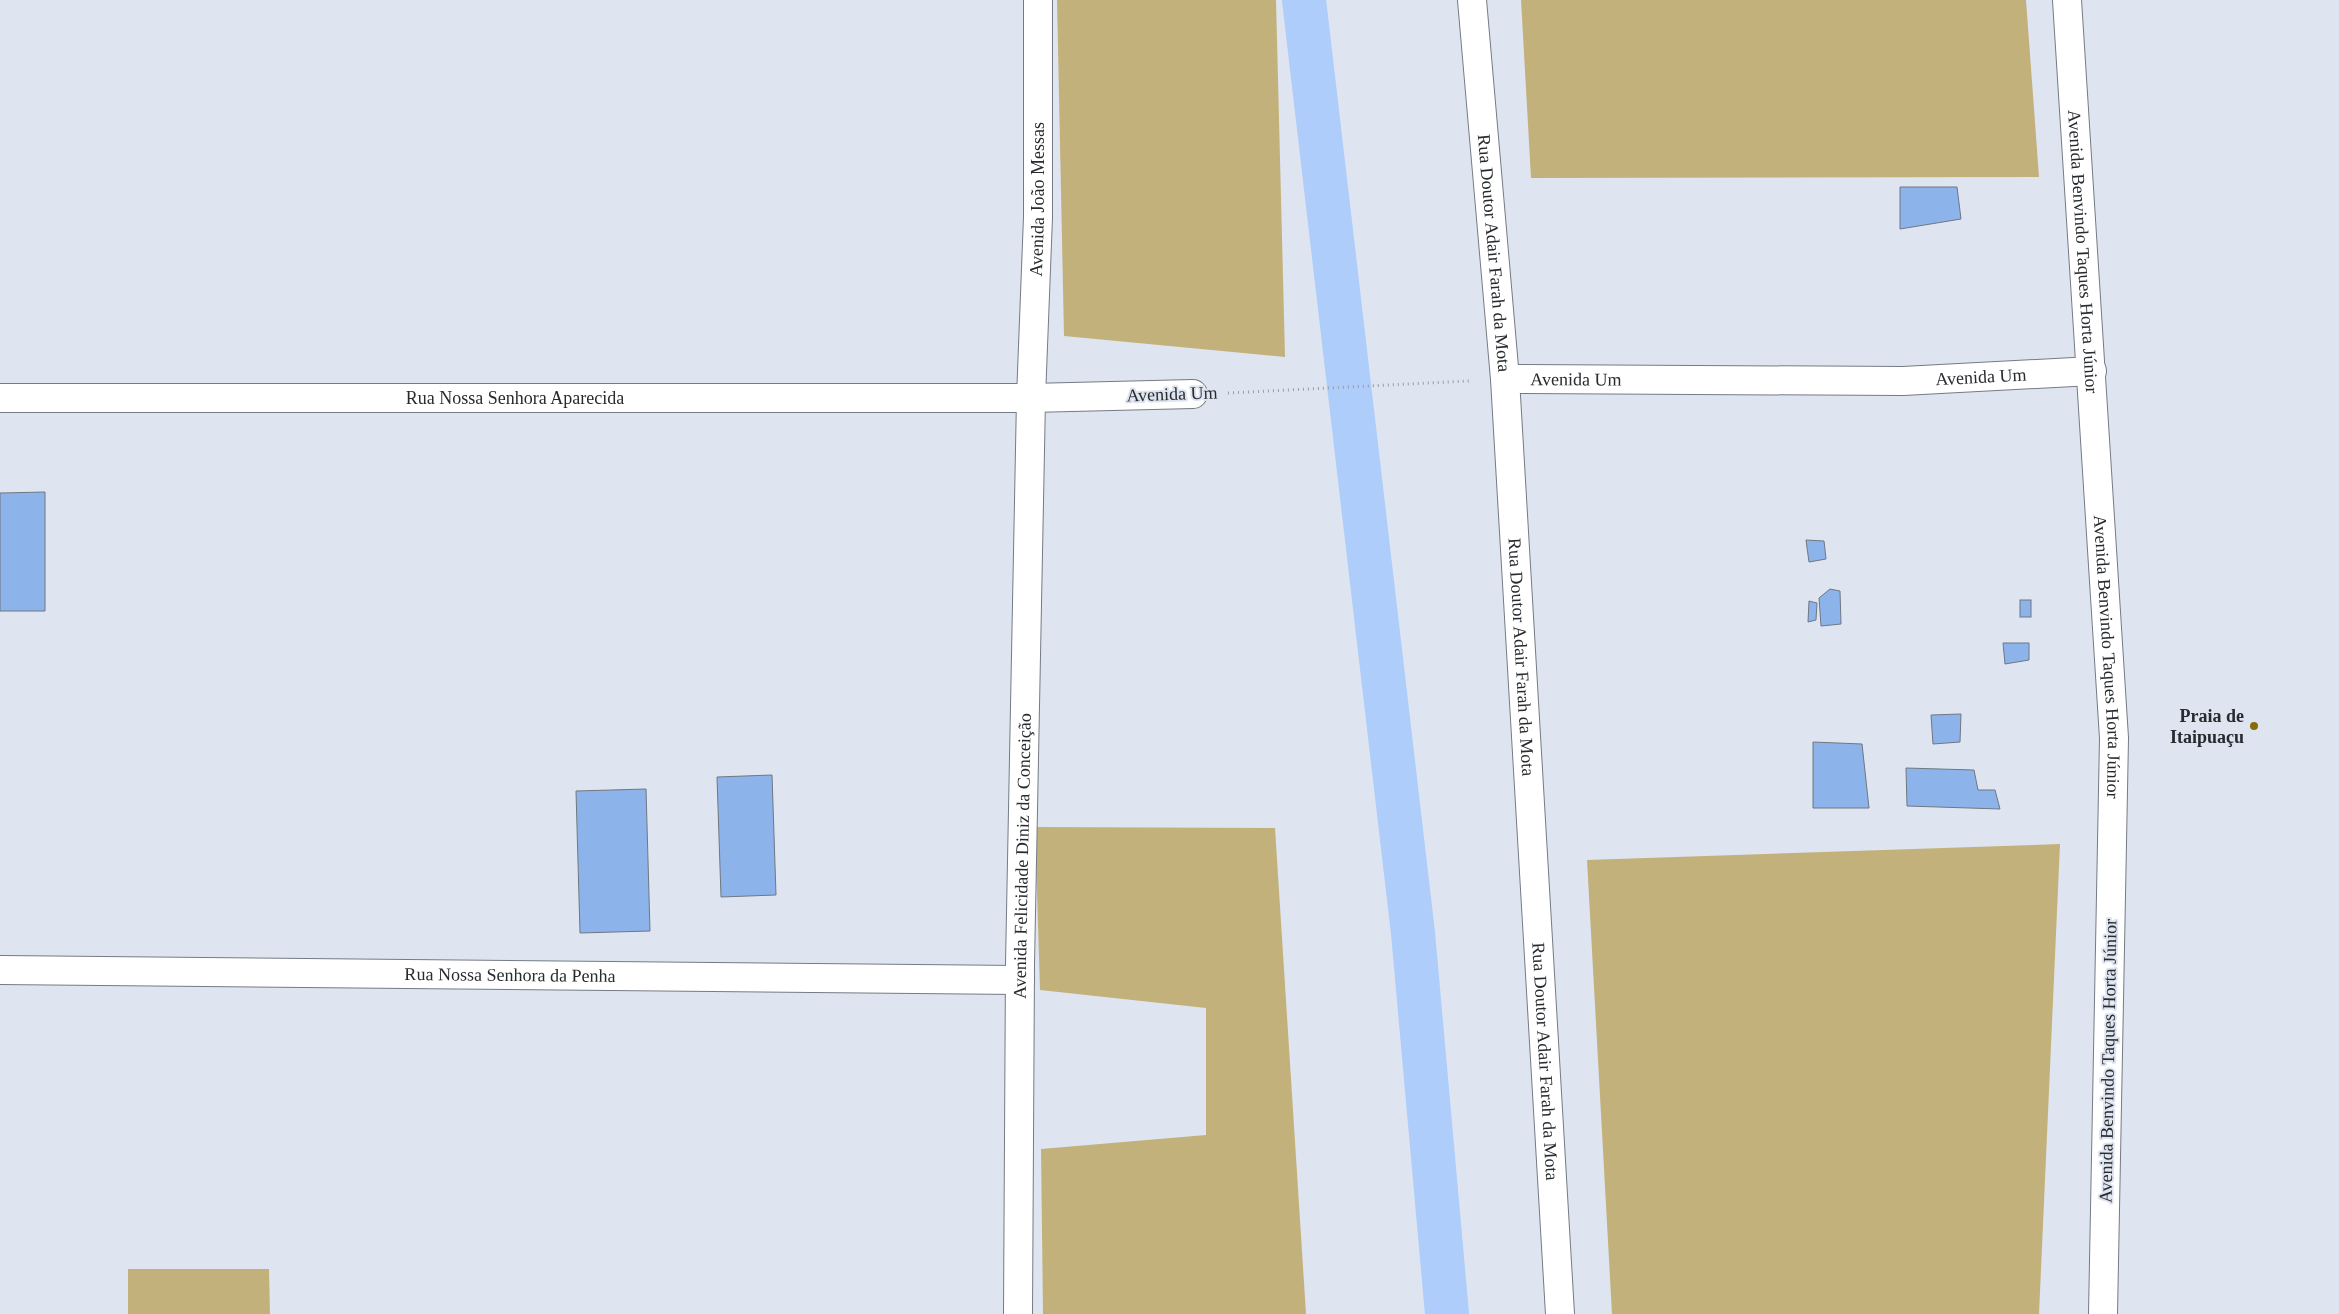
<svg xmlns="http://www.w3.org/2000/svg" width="2339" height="1314" font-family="Georgia,serif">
<rect width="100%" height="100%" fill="#dee5f0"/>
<g fill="#c3b17b">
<path d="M 1057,0 L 1276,0 L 1285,357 L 1064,336 Z"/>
<path d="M 1521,0 L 2026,0 L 2039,177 L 1531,178 Z"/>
<path d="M 1035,827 L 1275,828 L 1306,1314 L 1043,1314 L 1041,1149 L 1206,1135 L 1206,1008 L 1040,990 Z"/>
<path d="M 2060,844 L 2039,1314 L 1612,1314 L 1587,860 Z"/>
<path d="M 128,1269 L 269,1269 L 270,1314 L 128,1314 Z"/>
</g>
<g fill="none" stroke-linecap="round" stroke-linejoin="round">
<path stroke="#aecdfb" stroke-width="44" d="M 1304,0 L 1413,933 L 1447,1314"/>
</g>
<g fill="#8db3eb" stroke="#717780">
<path d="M 1900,187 L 1957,187 L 1961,219 L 1900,229 Z"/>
<path d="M 45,492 L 45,611 L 0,611 L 0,493 Z"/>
<path d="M 1806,540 L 1824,541 L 1826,559 L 1809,562 Z"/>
<path d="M 1830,589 L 1840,591 L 1841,624 L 1821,626 L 1819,598 Z"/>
<rect x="2020" y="600" width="11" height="17"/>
<path d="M 1809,601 L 1817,603 L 1816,620 L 1808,622 Z"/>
<path d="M 2003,643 L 2029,643 L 2029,660 L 2005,664 Z"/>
<path d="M 1961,714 L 1960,742 L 1933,744 L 1931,715 Z"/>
<path d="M 1813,742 L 1862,744 L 1869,808 L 1813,808 Z"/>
<path d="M 1906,768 L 1974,770 L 1978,790 L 1995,790 L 2000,809 L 1907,806 Z"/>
<path d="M 772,775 L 776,895 L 721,897 L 717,777 Z"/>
<path d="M 646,789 L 650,931 L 580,933 L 576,791 Z"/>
</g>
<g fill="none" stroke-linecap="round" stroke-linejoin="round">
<g stroke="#757b84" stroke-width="30">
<g id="minor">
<path id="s1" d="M 1472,0 L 1505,379 L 1560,1314"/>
<path id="s2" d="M 2067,0 L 2114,738 L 2103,1314"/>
<path id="s3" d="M 1505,379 L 1903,381 L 2092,371"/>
<path id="s4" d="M 0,398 L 1031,398 L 1193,394"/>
<path id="s5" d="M 0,970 L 1020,980"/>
<path id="s6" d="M 1018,1314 L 1020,964 L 1031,398 L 1038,217 L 1038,0"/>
</g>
</g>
<path stroke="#989da5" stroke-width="3" stroke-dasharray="1 4" stroke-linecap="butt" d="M 1228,393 L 1469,381"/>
<use href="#minor" stroke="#fff" stroke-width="28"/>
</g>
<circle fill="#866d0a" stroke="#dee5f0" stroke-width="2" cx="2254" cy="726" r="5"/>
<g text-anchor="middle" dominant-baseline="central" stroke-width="4" stroke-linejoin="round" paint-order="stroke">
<g font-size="18" fill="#272a2e" stroke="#dee5f0">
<text stroke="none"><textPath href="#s6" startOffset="1115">Avenida João Messas</textPath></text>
<text stroke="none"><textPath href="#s2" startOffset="252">Avenida Benvindo Taques Horta Júnior</textPath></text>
<text stroke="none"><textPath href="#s1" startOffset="254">Rua Doutor Adair Farah da Mota</textPath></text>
<text stroke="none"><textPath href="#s3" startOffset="476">Avenida Um</textPath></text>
<text stroke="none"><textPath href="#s3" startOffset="71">Avenida Um</textPath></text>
<text transform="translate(1172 394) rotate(-2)">Avenida Um</text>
<text stroke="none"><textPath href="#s4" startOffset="515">Rua Nossa Senhora Aparecida</textPath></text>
<text stroke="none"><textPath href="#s2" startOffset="658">Avenida Benvindo Taques Horta Júnior</textPath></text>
<text stroke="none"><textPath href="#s1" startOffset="659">Rua Doutor Adair Farah da Mota</textPath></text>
<text stroke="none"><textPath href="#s6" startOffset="458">Avenida Felicidade Diniz da Conceição</textPath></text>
<text stroke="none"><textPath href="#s5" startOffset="510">Rua Nossa Senhora da Penha</textPath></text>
<text stroke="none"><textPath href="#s1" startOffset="1064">Rua Doutor Adair Farah da Mota</textPath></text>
<text transform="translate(2108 1061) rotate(-89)">Avenida Benvindo Taques Horta Júnior</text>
</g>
<g font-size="18" font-weight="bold" fill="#272a2e" stroke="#dee5f0" text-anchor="end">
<text x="2244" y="716">Praia de<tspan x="2244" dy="21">Itaipuaçu</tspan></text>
</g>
</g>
</svg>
